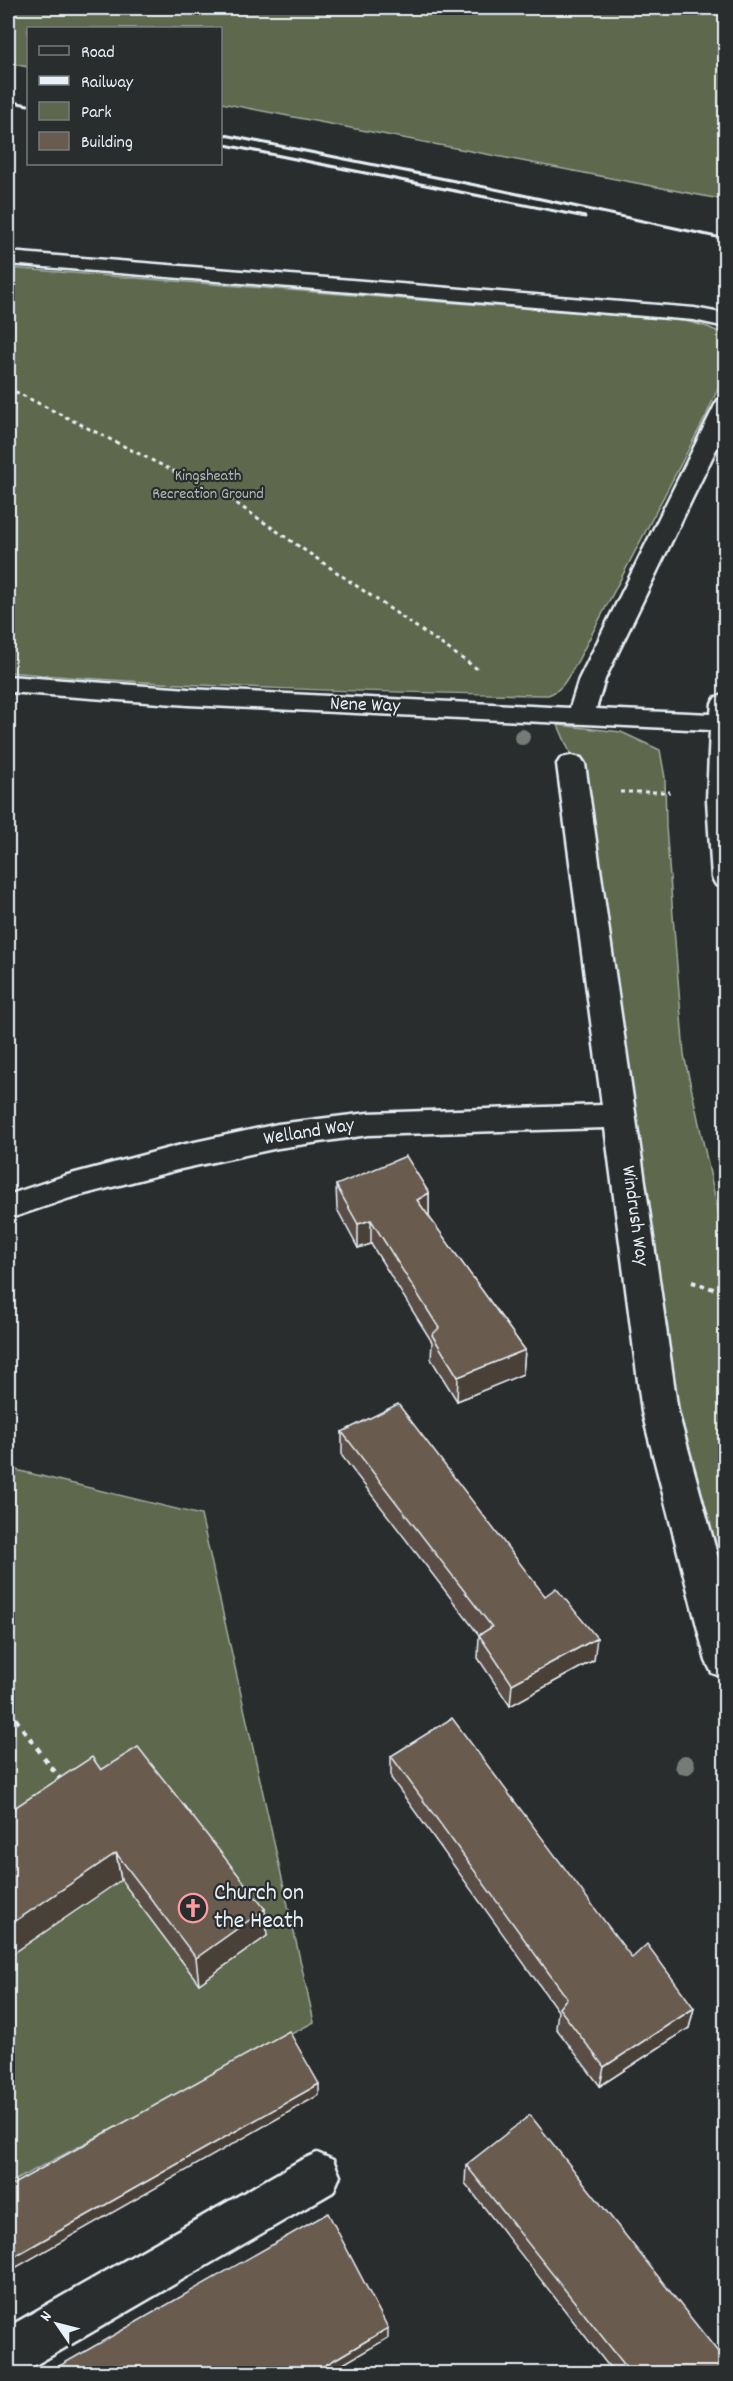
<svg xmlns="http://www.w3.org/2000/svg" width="733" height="2381" font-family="Dekko,sans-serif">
<rect width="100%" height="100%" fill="#2a2d2e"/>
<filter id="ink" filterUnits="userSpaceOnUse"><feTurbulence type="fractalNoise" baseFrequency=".0167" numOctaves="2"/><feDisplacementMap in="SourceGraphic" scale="12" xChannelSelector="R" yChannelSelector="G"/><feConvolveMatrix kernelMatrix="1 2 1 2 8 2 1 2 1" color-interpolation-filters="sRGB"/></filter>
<g filter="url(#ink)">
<g fill="#5d674e" stroke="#a2aca3" stroke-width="1.5">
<path d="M 8,8 L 725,8 L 725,200 L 221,103 L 220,28 L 28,28 L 28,67 L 8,63 Z"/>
<path d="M 8,268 L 685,321 L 708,327 L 725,335 L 725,372 L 706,416 L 575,666 C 567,678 563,690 548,695 C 367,692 187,688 8,672 Z"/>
<path d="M 558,725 L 621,732 L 660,750 L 665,778 L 666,827 L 684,1055 L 725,1242 L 725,1606 L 671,1404 L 580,776 Z"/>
<path d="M 8,1468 L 201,1515 L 314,2022 L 8,2184 Z"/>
</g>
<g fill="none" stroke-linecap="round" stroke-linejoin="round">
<g stroke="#e8f1f8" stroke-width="5">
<g id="minor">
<path d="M 8,252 L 694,308 L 726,314 L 726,327 L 694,320 L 8,264 Z"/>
<path d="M 726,398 L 726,429 L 605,679 L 596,709 L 711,714 L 712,703 L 716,697 L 726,695 L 726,887 L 716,885 L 712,878 L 707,800 L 710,730 L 188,705 L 8,692 L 8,676 L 188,689 L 570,708 L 579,679 L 715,405 L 718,400 Z"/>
<path d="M 571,756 L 581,758 L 585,764 L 678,1412 L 726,1587 L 726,1678 L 712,1673 L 706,1661 L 642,1412 L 605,1128 L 368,1135 L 278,1148 L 181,1169 L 70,1198 L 8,1219 L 8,1195 L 64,1176 L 181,1145 L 278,1124 L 368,1113 L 602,1105 L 557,764 L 561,758 Z"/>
<path d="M 317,2153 L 333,2160 L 340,2176 L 333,2192 L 25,2371 L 8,2374 L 8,2327 L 301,2160 Z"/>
</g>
</g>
<g stroke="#e8f1f8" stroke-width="3" stroke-dasharray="4 4" stroke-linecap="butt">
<path d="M 8,388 L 233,501 L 479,670"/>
<path d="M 620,792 L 670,792"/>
</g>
<path stroke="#e8f1f8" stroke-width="4" stroke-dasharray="4.5 4.5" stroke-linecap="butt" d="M 692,1282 L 726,1293"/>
<path stroke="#e8f1f8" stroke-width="4.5" stroke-dasharray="6 6" stroke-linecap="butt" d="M 8,1709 L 61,1780"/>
<use href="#minor" fill="#2a2d2e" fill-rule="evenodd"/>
<g stroke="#e8f1f8" stroke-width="3">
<path d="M 8,101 L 28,105"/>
<path d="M 220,134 L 490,188 L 726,239"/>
<path d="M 220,144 L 585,217"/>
</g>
</g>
<g fill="#747b78">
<circle cx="522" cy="737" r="8"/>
<circle cx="685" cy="1765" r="10"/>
</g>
<g fill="#5a4e45" stroke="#e8f1f8" stroke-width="1.5">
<path d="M 336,1185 L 429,1193 L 429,1217 L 525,1350 L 523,1374 L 457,1401 L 431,1359 L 432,1342 L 371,1244 L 358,1248 L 337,1209 Z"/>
<path d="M 342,1432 L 594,1660 L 510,1706 L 478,1658 L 479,1635 L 342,1456 Z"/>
<path d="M 391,1756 L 632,1958 L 694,2008 L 689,2028 L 600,2086 L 556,2028 L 558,2011 L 391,1778 Z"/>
<path d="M 101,1770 L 267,1936 L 199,1984 L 121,1880 Z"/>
<path d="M 466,2165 L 726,2373 L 614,2373 L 465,2183 Z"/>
</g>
<g fill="#4a4038" stroke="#e8f1f8" stroke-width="1.5">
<path d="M 429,1193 L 429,1217 L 417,1200 Z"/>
<path d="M 371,1220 L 371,1244 L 358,1248 L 358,1224 Z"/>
<path d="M 525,1350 L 523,1374 L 457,1401 L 458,1377 Z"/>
<path d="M 597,1638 L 594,1660 L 510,1706 L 512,1684 Z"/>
<path d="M 116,1853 L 121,1880 L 8,1957 L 8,1926 Z"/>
<path d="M 265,1909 L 267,1936 L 199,1984 L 196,1958 Z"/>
<path d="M 694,2008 L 689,2028 L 600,2086 L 604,2067 Z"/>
<path d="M 319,2084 L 319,2095 L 8,2272 L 8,2260 Z"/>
<path d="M 388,2328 L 388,2338 L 328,2373 L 312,2373 Z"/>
</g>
<g fill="#695b50" stroke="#e8f1f8" stroke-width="1.5">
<path d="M 406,1156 L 429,1193 L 417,1200 L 525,1350 L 458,1377 L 432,1335 L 439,1328 L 371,1220 L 358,1224 L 336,1185 Z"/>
<path d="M 398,1404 L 545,1596 L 556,1588 L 597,1638 L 512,1684 L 479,1635 L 492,1627 L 342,1432 Z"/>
<path d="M 452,1718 L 632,1958 L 647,1944 L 694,2008 L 604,2067 L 559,2008 L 567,1998 L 391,1756 Z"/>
<path d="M 138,1747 L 265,1909 L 196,1958 L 116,1853 L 8,1926 L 8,1812 L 92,1757 L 101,1770 Z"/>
<path d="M 289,2031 L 319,2084 L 8,2260 L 8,2187 Z"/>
<path d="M 530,2115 L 726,2362 L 726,2373 L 631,2373 L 466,2165 Z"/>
<path d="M 328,2213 L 388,2328 L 312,2373 L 47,2373 Z"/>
</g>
</g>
<defs>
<g id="church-ring" transform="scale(1.5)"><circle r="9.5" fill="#2a2d2e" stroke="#ff9aa2" stroke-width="1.5"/><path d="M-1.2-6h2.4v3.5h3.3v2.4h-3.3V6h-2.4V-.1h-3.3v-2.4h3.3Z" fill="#ff9aa2"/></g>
</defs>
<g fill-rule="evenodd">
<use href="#church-ring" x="193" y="1908"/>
</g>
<g text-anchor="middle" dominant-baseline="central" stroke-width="4.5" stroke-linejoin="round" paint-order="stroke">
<g font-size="16" fill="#b0bab4" stroke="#2a2d2e">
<text x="208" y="476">Kingsheath<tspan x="208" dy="18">Recreation Ground</tspan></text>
</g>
<g font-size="20" fill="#e8f1f8" stroke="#2a2d2e">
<text transform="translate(365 706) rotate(2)">Nene Way</text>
<text transform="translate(309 1133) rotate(-9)">Welland Way</text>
<text transform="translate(634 1216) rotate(82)">Windrush Way</text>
</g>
<g font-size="24" fill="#e8f1f8" stroke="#2a2d2e" text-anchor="start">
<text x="214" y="1894">Church on<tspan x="214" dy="28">the Heath</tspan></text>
</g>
</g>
<rect width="733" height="2381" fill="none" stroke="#2a2d2e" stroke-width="30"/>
<rect x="15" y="15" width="703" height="2351" fill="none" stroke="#e8f1f8" stroke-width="2" filter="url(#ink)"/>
<rect x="27" y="27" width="195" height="138" fill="#2a2d2e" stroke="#767b7f" stroke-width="1.5"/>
<rect x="39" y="46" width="30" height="9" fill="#2a2d2e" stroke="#767b7f" stroke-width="1.5"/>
<text x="81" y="57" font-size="18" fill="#e8f1f8">Road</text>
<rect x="39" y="76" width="30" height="9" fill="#e8f1f8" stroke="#767b7f" stroke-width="1.5"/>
<text x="81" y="87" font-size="18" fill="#e8f1f8">Railway</text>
<rect x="39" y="102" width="30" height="18" fill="#5d674e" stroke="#767b7f" stroke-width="1.5"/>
<text x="81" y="117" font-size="18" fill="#e8f1f8">Park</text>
<rect x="39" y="132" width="30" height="18" fill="#695b50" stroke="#767b7f" stroke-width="1.5"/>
<text x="81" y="147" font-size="18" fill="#e8f1f8">Building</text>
<g transform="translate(57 2324) rotate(305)" stroke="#2a2d2e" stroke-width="4.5" paint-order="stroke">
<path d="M0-4.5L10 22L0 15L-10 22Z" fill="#e8f1f8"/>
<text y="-9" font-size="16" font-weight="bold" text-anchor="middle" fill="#e8f1f8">N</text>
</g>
</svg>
